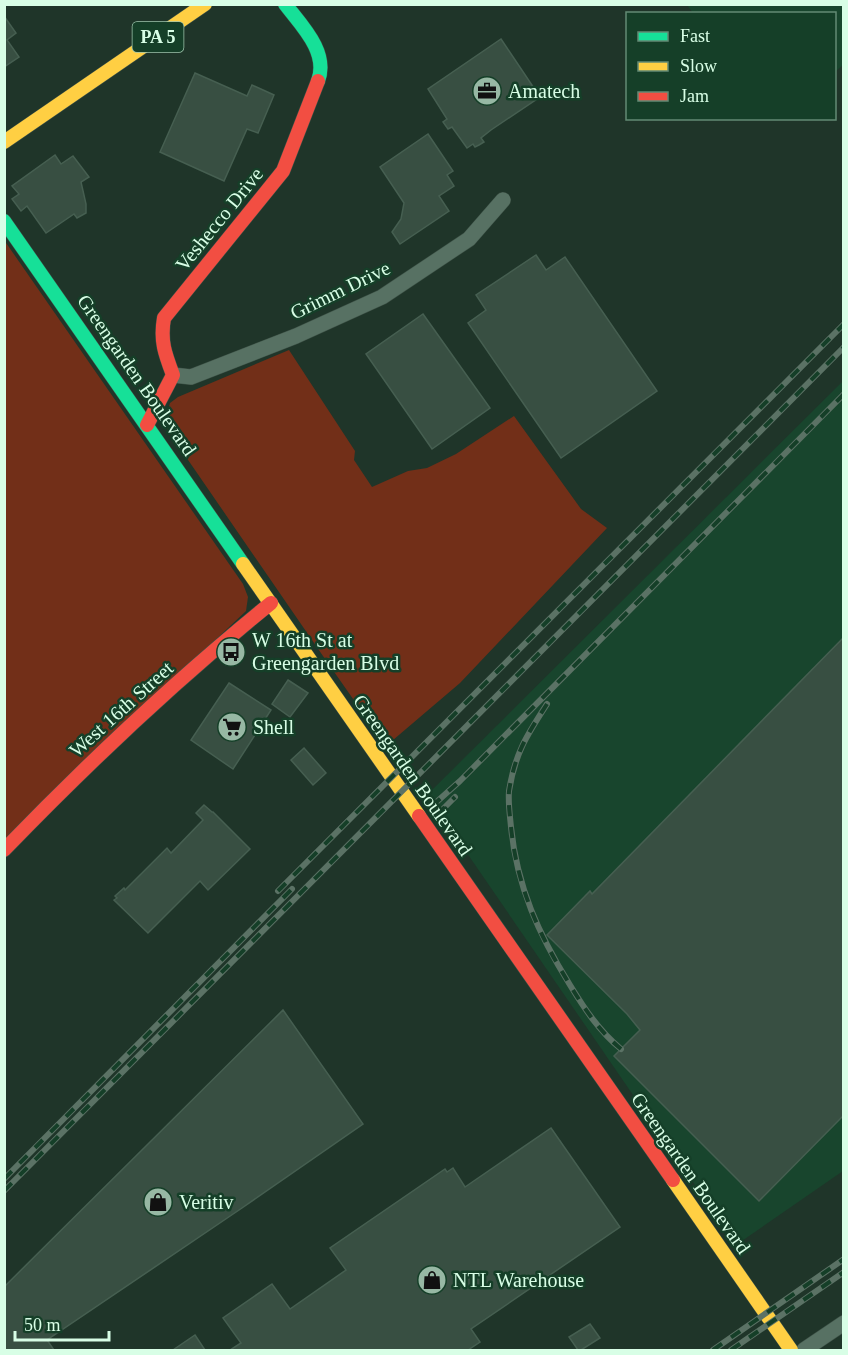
<svg xmlns="http://www.w3.org/2000/svg" width="848" height="1355" font-family="Georgia,serif">
<rect width="100%" height="100%" fill="#1f3529"/>
<g fill="#18452d">
<path d="M 687,5 L 843,5 L 843,65 L 835,72 L 834,14 L 693,13 Z"/>
<path d="M 843,381 L 843,1171 L 736,1245 L 427,795 Z"/>
</g>
<g fill="#722f18">
<path d="M 4,240 L 243,584 L 248,597 L 246,611 L 4,840 Z"/>
<path d="M 289,350 L 355,451 L 354,460 L 372,487 L 408,471 L 427,468 L 456,454 L 514,416 L 581,509 L 607,528 L 460,683 L 386,746 L 323,656 L 164,425 L 170,403 L 178,397 Z"/>
</g>
<g fill="#384f42" stroke="#465f51" stroke-width="1.5">
<path d="M 4,16 L 16,33 L 7,40 L 19,57 L 4,67 Z"/>
<path d="M 501,39 L 540,97 L 491,130 L 481,138 L 484,142 L 479,145 L 475,147 L 473,144 L 467,148 L 452,127 L 448,129 L 443,122 L 447,119 L 428,89 Z"/>
<path d="M 195,73 L 247,96 L 252,85 L 274,95 L 258,133 L 247,129 L 224,181 L 160,152 Z"/>
<path d="M 428,134 L 453,171 L 447,175 L 454,186 L 439,196 L 449,211 L 400,244 L 392,232 L 401,219 L 404,203 L 380,167 Z"/>
<path d="M 55,155 L 61,164 L 73,156 L 89,177 L 81,182 L 86,204 L 86,213 L 77,218 L 74,214 L 46,233 L 27,206 L 21,211 L 12,199 L 19,194 L 12,186 Z"/>
<path d="M 536,255 L 546,270 L 565,257 L 657,391 L 561,458 L 468,323 L 486,310 L 476,295 Z"/>
<path d="M 423,314 L 490,408 L 432,449 L 366,354 Z"/>
<path d="M 843,638 L 843,1116 L 759,1201 L 614,1056 L 640,1030 L 627,1014 L 547,935 L 590,891 L 592,894 Z"/>
<path d="M 288,680 L 308,693 L 290,717 L 272,704 Z"/>
<path d="M 229,683 L 271,710 L 233,769 L 191,740 Z"/>
<path d="M 304,748 L 326,773 L 313,785 L 291,760 Z"/>
<path d="M 204,805 L 212,812 L 213,812 L 250,849 L 208,890 L 200,881 L 148,933 L 114,900 L 117,898 L 115,896 L 124,888 L 125,890 L 167,848 L 171,853 L 203,820 L 196,813 Z"/>
<path d="M 283,1010 L 363,1124 L 242,1208 L 47,1340 L 54,1350 L 4,1350 L 4,1287 Z"/>
<path d="M 551,1128 L 620,1227 L 471,1329 L 480,1342 L 468,1350 L 230,1350 L 241,1343 L 223,1318 L 272,1284 L 290,1309 L 346,1270 L 330,1248 L 445,1169 L 447,1172 L 453,1168 L 465,1187 Z"/>
<path d="M 590,1324 L 600,1338 L 581,1350 L 578,1350 L 569,1337 Z"/>
<path d="M 195,1335 L 205,1350 L 173,1350 Z"/>
</g>
<g fill="none" stroke-linecap="round" stroke-linejoin="round">
<g stroke="#3e5247" stroke-width="16">
<g id="street">
<path d="M 173,375 L 191,377 L 296,336 L 382,297 L 469,239 L 503,200"/>
<path d="M 804,1350 L 844,1323"/>
</g>
</g>
<g stroke="#3e5247" stroke-width="15">
<g id="fast">
<path d="M 285,4 C 301,25 329,52 318,81"/>
<path d="M 4,221 L 243,564"/>
</g>
</g>
<g stroke="#3e5247" stroke-width="15">
<g id="slow">
<path d="M 4,142 L 205,4"/>
<path d="M 243,564 L 419,816"/>
<path d="M 673,1180 L 791,1350"/>
</g>
</g>
<g stroke="#3e5247" stroke-width="15">
<g id="jam">
<path d="M 147,425 L 173,375 C 165,354 160,341 164,318 L 283,171 L 318,81"/>
<path d="M 419,816 L 673,1180"/>
<path d="M 4,850 C 88,763 177,679 271,603"/>
</g>
</g>
<use href="#street" stroke="#577163" stroke-width="15"/>
<use href="#fast" stroke="#16e098" stroke-width="14"/>
<use href="#slow" stroke="#ffcf43" stroke-width="14"/>
<use href="#jam" stroke="#f24e42" stroke-width="14"/>
<g stroke="#5b7265" stroke-width="6">
<g id="rail">
<path d="M 547,704 C 527,735 515,753 509,791 C 508,803 510,816 511,827 C 517,887 539,935 570,985 C 584,1008 599,1031 621,1049"/>
<path d="M 432,806 L 460,781 L 844,394"/>
<path d="M 437,815 L 455,797"/>
<path d="M 278,891 L 844,324"/>
<path d="M 4,1179 L 292,889"/>
<path d="M 4,1191 L 844,347"/>
<path d="M 713,1350 L 844,1259"/>
<path d="M 731,1350 L 844,1272"/>
</g>
</g>
<use href="#rail" stroke="#153f28" stroke-width="4" stroke-dasharray="11" stroke-linecap="butt"/>
</g>
<defs>
<g id="office-disc" transform="scale(1.5)"><circle r="9.5" fill="#97b8a4" stroke="#153f28"/><path d="M-6-3h4V-5.5h4V-3h4V5H-6ZM-1-4.5V-3h2v-1.5ZM-6 0V1H6V0Z" fill="#111"/></g>
<g id="bus-disc" transform="scale(1.5)"><circle r="9.5" fill="#97b8a4" stroke="#153f28"/><path d="M-5-6H5V4H4V6H2V4H-2V6H-4V4H-5ZM-3.5-4V0h7V-4ZM-3.5 1.2v1.5H-2V1.2ZM2 1.2v1.5H3.5V1.2Z" fill="#111"/></g>
<g id="supermarket-disc" transform="scale(1.5)"><circle r="9.5" fill="#97b8a4" stroke="#153f28"/><path d="M-6-5.5h2.5l.6 2H6L4.5 2H-2.5L-4.4-4H-6ZM-1.5 3.2a1.3 1.3 0 1 0 .1 0ZM3 3.2a1.3 1.3 0 1 0 .1 0Z" fill="#111"/></g>
<g id="shop-disc" transform="scale(1.5)"><circle r="9.5" fill="#97b8a4" stroke="#153f28"/><path d="M-5-2.5h2.3a2.7 3.5 0 0 1 5.4 0H5L5.5 6h-11ZM-1.5-2.5h3a1.5 2.3 0 0 0-3 0Z" fill="#111"/></g>
</defs>
<g fill-rule="evenodd">
<use href="#office-disc" x="487" y="91"/>
<use href="#bus-disc" x="231" y="652"/>
<use href="#supermarket-disc" x="232" y="727"/>
<use href="#shop-disc" x="158" y="1202"/>
<use href="#shop-disc" x="432" y="1280"/>
</g>
<g text-anchor="middle" dominant-baseline="central" stroke-width="5" stroke-linejoin="round" paint-order="stroke">
<rect fill="#153f28" stroke="#9ec5ad" stroke-width="1.5" x="132.5" y="22" width="51" height="30" rx="4.5"/>
<g font-size="18" font-weight="bold" fill="#d8fee6">
<text x="158" y="37">PA 5</text>
</g>
<g font-size="20" fill="#d8fee6" stroke="#153f28" text-anchor="start">
<text x="508" y="91">Amatech</text>
<text x="252" y="640">W 16th St at<tspan x="252" dy="23">Greengarden Blvd</tspan></text>
<text x="253" y="727">Shell</text>
<text x="179" y="1202">Veritiv</text>
<text x="453" y="1280">NTL Warehouse</text>
</g>
<g font-size="20" fill="#d8fee6" stroke="#153f28">
<text transform="translate(219 219) rotate(-51)">Veshecco Drive</text>
<text transform="translate(340 290) rotate(-26)">Grimm Drive</text>
<text transform="translate(137 375) rotate(55)">Greengarden Boulevard</text>
<text transform="translate(121 709) rotate(-42)">West 16th Street</text>
<text transform="translate(413 775) rotate(55)">Greengarden Boulevard</text>
<text transform="translate(691 1173) rotate(55)">Greengarden Boulevard</text>
</g>
</g>
<rect width="848" height="1355" fill="none" stroke="#d8fee6" stroke-width="12"/>
<rect x="626" y="12" width="210" height="108" fill="#153f28" stroke="#638b74" stroke-width="1.5"/>
<rect x="638" y="32" width="30" height="9" fill="#16e098" stroke="#638b74" stroke-width="1.5"/>
<text x="680" y="42" font-size="18" fill="#d8fee6">Fast</text>
<rect x="638" y="62" width="30" height="9" fill="#ffcf43" stroke="#638b74" stroke-width="1.5"/>
<text x="680" y="72" font-size="18" fill="#d8fee6">Slow</text>
<rect x="638" y="92" width="30" height="9" fill="#f24e42" stroke="#638b74" stroke-width="1.5"/>
<text x="680" y="102" font-size="18" fill="#d8fee6">Jam</text>
<path d="M15 1331v9h94v-9" fill="none" stroke="#d8fee6" stroke-width="3"/>
<text x="24" y="1331" font-size="18" fill="#d8fee6" stroke="#153f28" stroke-width="4.5" paint-order="stroke">50 m</text>
</svg>
